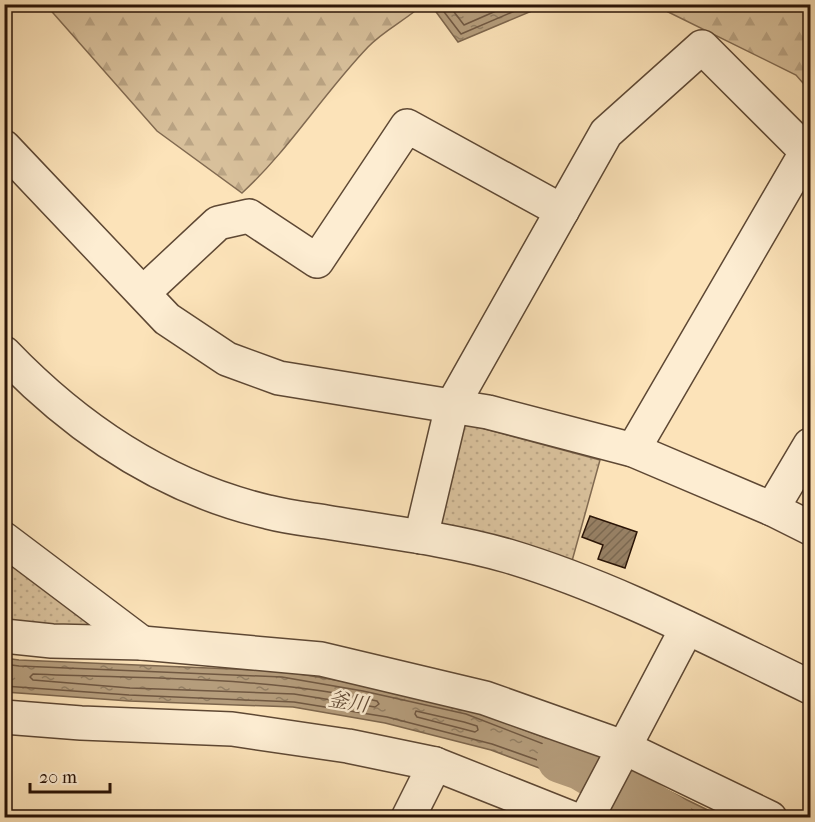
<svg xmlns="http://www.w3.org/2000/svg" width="815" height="822" font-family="'IM FELL French Canon','Noto Serif JP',serif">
<defs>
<pattern id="forest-firs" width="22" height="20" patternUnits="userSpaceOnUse" patternTransform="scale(1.5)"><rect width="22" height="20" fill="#d8c09b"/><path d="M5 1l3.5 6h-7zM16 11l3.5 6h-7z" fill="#baa484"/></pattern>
<pattern id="park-dots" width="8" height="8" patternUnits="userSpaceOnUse" patternTransform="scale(1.5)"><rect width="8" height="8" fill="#d8c09b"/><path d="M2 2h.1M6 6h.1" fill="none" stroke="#baa484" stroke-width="1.8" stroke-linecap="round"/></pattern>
<pattern id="water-ripples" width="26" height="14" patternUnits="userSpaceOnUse" patternTransform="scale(1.5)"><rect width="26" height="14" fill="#b59d7c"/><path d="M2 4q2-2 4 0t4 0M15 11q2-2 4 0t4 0" fill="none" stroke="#937f64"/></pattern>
<pattern id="building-hatch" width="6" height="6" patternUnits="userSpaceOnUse" patternTransform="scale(1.5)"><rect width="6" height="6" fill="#978064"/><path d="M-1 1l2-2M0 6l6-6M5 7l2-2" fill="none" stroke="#7b6850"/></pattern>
</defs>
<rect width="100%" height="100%" fill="#fce3b9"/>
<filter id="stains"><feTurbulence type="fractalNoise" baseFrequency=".00333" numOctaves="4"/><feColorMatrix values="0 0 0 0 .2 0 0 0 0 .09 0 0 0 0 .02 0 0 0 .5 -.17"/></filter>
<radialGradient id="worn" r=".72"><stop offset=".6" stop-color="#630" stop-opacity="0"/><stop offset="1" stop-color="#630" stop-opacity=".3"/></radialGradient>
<g fill="url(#forest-firs)" stroke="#816a51" stroke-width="1.5">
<path d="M 410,4 L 415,11 C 400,23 381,33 368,47 C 323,94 289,150 242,193 L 157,131 L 46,5 Z"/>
<path d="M 654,5 L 810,5 L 810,91 L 796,75 Z"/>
</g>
<g fill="url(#park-dots)" stroke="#816a51" stroke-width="1.5">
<path d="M 463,423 L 600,460 L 572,561 L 435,523 Z"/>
<path d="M 4,551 L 90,624 L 78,630 L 5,621 Z"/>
</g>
<g fill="url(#water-ripples)" stroke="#7d664d" stroke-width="1.5">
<path d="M 431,5 L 546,5 L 458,42 Z"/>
<path d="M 4,658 L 19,660 L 282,671 L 365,685 L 468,709 L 605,760 L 590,787 L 491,750 L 385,723 L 293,707 L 129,701 L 5,692 Z"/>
<path d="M 634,774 L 722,817 L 647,817 L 617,803 Z"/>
</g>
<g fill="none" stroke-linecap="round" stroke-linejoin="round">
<g stroke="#705842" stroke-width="1.5">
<path d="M 438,4 L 461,34 L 531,4"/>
<path d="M 448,4 L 464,25 L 512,4"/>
<path d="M 4,664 L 19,666 L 282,677 L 363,691 L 466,714 L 595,764"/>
<path d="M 33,674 C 146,679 266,676 377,701 L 379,704 L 375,707 L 294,694 L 130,688 L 33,680 L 30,677 Z"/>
<path d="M 4,686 L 129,695 L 294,702 L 387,717 L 492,744 L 588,778"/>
<path d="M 416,711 L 464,722 L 477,726 L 478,730 L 475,732 L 417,717 L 415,714 Z"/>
<path d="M 648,818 L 646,810 L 627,800 L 637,783 L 709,818"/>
<path d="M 656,818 L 654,808 L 638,798 L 639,793 L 642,793 L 692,818"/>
</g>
<path stroke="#b59d7c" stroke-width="48" d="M 561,759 L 581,766 L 669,818"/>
</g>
<path fill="url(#building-hatch)" stroke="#2a1407" stroke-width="1.5" d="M 590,516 L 637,532 L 625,568 L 598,559 L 603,545 L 582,537 Z"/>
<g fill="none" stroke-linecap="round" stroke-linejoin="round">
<g stroke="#5e4834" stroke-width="36">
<g id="minor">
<path d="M 4,147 L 167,319 L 227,359 L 279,378 L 488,412 L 633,450 L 772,509 L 810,528"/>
<path d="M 562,211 L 606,133 L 702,47 L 810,155"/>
<path d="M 143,293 L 218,223 L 249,216 L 317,261 L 407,126 L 562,211 L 452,406 L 421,537"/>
<path d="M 4,353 C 77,429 165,488 268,512 C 287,517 306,519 326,522 C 387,532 448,539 508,556 C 612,587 712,640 810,687"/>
<path d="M 633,450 L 807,151"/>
<path d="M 772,509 L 810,445"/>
<path d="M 4,539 L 142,643"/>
<path d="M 4,636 L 52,641 L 142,643 L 321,659 L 485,698 L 623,747 L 770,818"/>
<path d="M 4,717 L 81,723 L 232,729 L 348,746 L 435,764 L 571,818"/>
<path d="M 408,818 L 435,764"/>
<path d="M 587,818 L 687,628"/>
</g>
</g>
<use href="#minor" stroke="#fdedd2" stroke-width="33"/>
</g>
<g text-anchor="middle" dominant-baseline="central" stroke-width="5" stroke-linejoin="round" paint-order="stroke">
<g font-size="20" font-style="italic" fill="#624b36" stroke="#fdedd2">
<text transform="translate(348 702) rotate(9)">釜川</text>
</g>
</g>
<rect width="815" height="822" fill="none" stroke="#fce3b9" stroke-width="24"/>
<rect x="6" y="6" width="803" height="810" fill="none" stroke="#2a1407" stroke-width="3"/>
<rect x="12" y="12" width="791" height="798" fill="none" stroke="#2a1407" stroke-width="1.5"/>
<path d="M30 783v9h80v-9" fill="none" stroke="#2a1407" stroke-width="3"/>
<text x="39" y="783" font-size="18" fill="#2a1407" stroke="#fdedd2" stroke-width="4.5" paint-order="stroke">20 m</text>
<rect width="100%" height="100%" filter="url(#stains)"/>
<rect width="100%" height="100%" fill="url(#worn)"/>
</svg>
